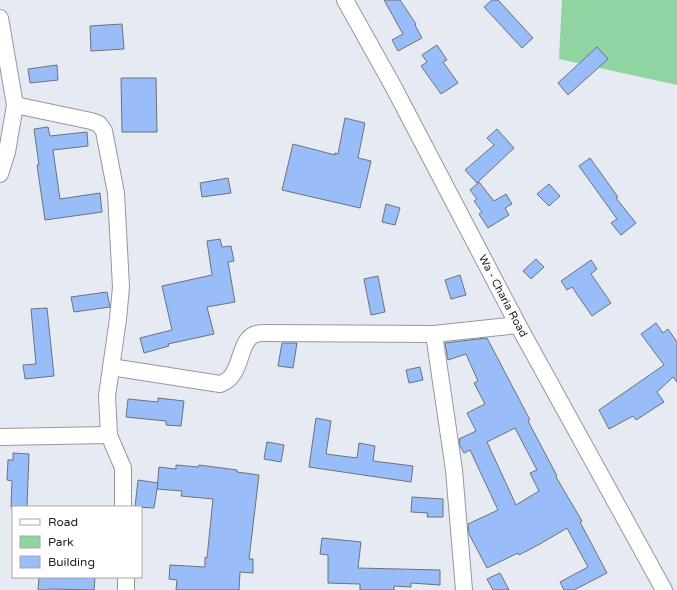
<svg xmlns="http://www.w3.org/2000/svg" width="677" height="590" font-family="'Varela Round',sans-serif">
<rect width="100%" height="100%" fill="#e5eaf3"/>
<path fill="#90d5a1" d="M 562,0 L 677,0 L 677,85 L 559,59 Z"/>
<g fill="#98bdf9" stroke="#6d7279" fill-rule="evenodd">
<path d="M 384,0 L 400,0 L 416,24 L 415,25 L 422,38 L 398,51 L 392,40 L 403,34 Z"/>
<path d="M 492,0 L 498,0 L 533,38 L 522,48 L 484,7 Z"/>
<path d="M 122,24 L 124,49 L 91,51 L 90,26 Z"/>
<path d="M 437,45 L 447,60 L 443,62 L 458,83 L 441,94 L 421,66 L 427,62 L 422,55 Z"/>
<path d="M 597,47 L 608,59 L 568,95 L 558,83 Z"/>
<path d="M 57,65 L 58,80 L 30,83 L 28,69 Z"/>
<path d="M 121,78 L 156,78 L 157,132 L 122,132 Z"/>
<path d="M 345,118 L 365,123 L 358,158 L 371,161 L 360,208 L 282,190 L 293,144 L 335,155 L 335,153 L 338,154 Z"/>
<path d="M 48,127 L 50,136 L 87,132 L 88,146 L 53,150 L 60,199 L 100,193 L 102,212 L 45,220 L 37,165 L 39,165 L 34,129 Z"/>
<path d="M 497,129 L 514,148 L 477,183 L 465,170 L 494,145 L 487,138 Z"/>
<path d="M 590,158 L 618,197 L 616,198 L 636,223 L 621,235 L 611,223 L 617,219 L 579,166 Z"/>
<path d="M 228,178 L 231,193 L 202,197 L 200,183 Z"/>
<path d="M 479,182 L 494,201 L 506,194 L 512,204 L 505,208 L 509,215 L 488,228 L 479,214 L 482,212 L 474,201 L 477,199 L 470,190 Z"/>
<path d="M 549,184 L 560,196 L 549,206 L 537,194 Z"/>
<path d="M 386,204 L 400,208 L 395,225 L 382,222 Z"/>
<path d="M 220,239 L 222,247 L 231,246 L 234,261 L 228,262 L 235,302 L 207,307 L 214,334 L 168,344 L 169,346 L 144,353 L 140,338 L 172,330 L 162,286 L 212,275 L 207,241 Z"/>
<path d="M 536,259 L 544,267 L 531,279 L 523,271 Z"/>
<path d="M 591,260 L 597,269 L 591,274 L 611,303 L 592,316 L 572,287 L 567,290 L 561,281 Z"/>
<path d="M 460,275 L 466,295 L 451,299 L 445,280 Z"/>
<path d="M 378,276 L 385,312 L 371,315 L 364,279 Z"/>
<path d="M 107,292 L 110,307 L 74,312 L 71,297 Z"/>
<path d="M 47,308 L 54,376 L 25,379 L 23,365 L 36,364 L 31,309 Z"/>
<path d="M 656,323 L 663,333 L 668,329 L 677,342 L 677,382 L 673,377 L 657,392 L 664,402 L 636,420 L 633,416 L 609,429 L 599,410 L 664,365 L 641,334 Z"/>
<path d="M 487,338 L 530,420 L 528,421 L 557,476 L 556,477 L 582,521 L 580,522 L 607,573 L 574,590 L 564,590 L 560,582 L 588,567 L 567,528 L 540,544 L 519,555 L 518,553 L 487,568 L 469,534 L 468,524 L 498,510 L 470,450 L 464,453 L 460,446 L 459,439 L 476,431 L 467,413 L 485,404 L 474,383 L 478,381 L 466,354 L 448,360 L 445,343 ZM 515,428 L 537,470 L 530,473 L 539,491 L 516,505 L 487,442 Z"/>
<path d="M 282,343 L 297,343 L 293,368 L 278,366 Z"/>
<path d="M 420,367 L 423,380 L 409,383 L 406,370 Z"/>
<path d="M 158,398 L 184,401 L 181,426 L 166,425 L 166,421 L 126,417 L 128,399 L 158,402 Z"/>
<path d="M 316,418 L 331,421 L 326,454 L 357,458 L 359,443 L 375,446 L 373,461 L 413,466 L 411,482 L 309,467 Z"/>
<path d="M 267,442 L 284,445 L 281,462 L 264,459 Z"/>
<path d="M 13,453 L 29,454 L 27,507 L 11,507 L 12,481 L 7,480 L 8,460 L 13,460 Z"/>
<path d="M 176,465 L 198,467 L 199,465 L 237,470 L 237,472 L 259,475 L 249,559 L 253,559 L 253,573 L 240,572 L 239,590 L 176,590 L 177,580 L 169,579 L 170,565 L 205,567 L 205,557 L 207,558 L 213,499 L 181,496 L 182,491 L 157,489 L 159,467 L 176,469 Z"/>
<path d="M 138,480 L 158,483 L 154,508 L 135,507 Z"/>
<path d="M 412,497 L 443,499 L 443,517 L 427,517 L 428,513 L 411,512 Z"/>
<path d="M 322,538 L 361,542 L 358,568 L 440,570 L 440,585 L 411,583 L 411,587 L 394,586 L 394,590 L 360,590 L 360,584 L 328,583 L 328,555 L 320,554 Z"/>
<path d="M 500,573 L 509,590 L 493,590 L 487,579 Z"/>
<path d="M 39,577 L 95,577 L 94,590 L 50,589 L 50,590 L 38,590 Z"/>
</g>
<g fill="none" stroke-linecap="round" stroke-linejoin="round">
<g stroke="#9398a0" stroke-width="18">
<g id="minor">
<path d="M 345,0 L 393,86 L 518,325 L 664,590"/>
<path d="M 0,18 L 15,105 L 7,152 L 0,174"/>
<path d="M 15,105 L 91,121 L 99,124 L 104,131 L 116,193 L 121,287 L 118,319 L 107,396 L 109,435 L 123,468 L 123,507"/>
<path d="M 434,334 L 454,470 L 464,590"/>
<path d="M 111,367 L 220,384 C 244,377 237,339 256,334 C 259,333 263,333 266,333 L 434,334 L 518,325"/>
<path d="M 0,437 L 109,435"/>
<path d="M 126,577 L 126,590"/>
</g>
</g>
<use href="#minor" stroke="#fff" stroke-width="16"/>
</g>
<g text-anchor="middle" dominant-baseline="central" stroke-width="4" stroke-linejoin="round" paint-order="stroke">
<g font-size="11" fill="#212326" stroke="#fff">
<text transform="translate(503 296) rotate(62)">Wa - Charia Road</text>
</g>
</g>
<rect x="12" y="506" width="130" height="72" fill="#ffffff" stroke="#a6a7a8"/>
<rect x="20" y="519" width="20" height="6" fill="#ffffff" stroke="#a6a7a8"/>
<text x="48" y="526" font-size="12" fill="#212326">Road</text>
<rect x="20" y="536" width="20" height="12" fill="#90d5a1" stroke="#a6a7a8"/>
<text x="48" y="546" font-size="12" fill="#212326">Park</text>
<rect x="20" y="556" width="20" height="12" fill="#98bdf9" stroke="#a6a7a8"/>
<text x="48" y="566" font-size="12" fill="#212326">Building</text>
</svg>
